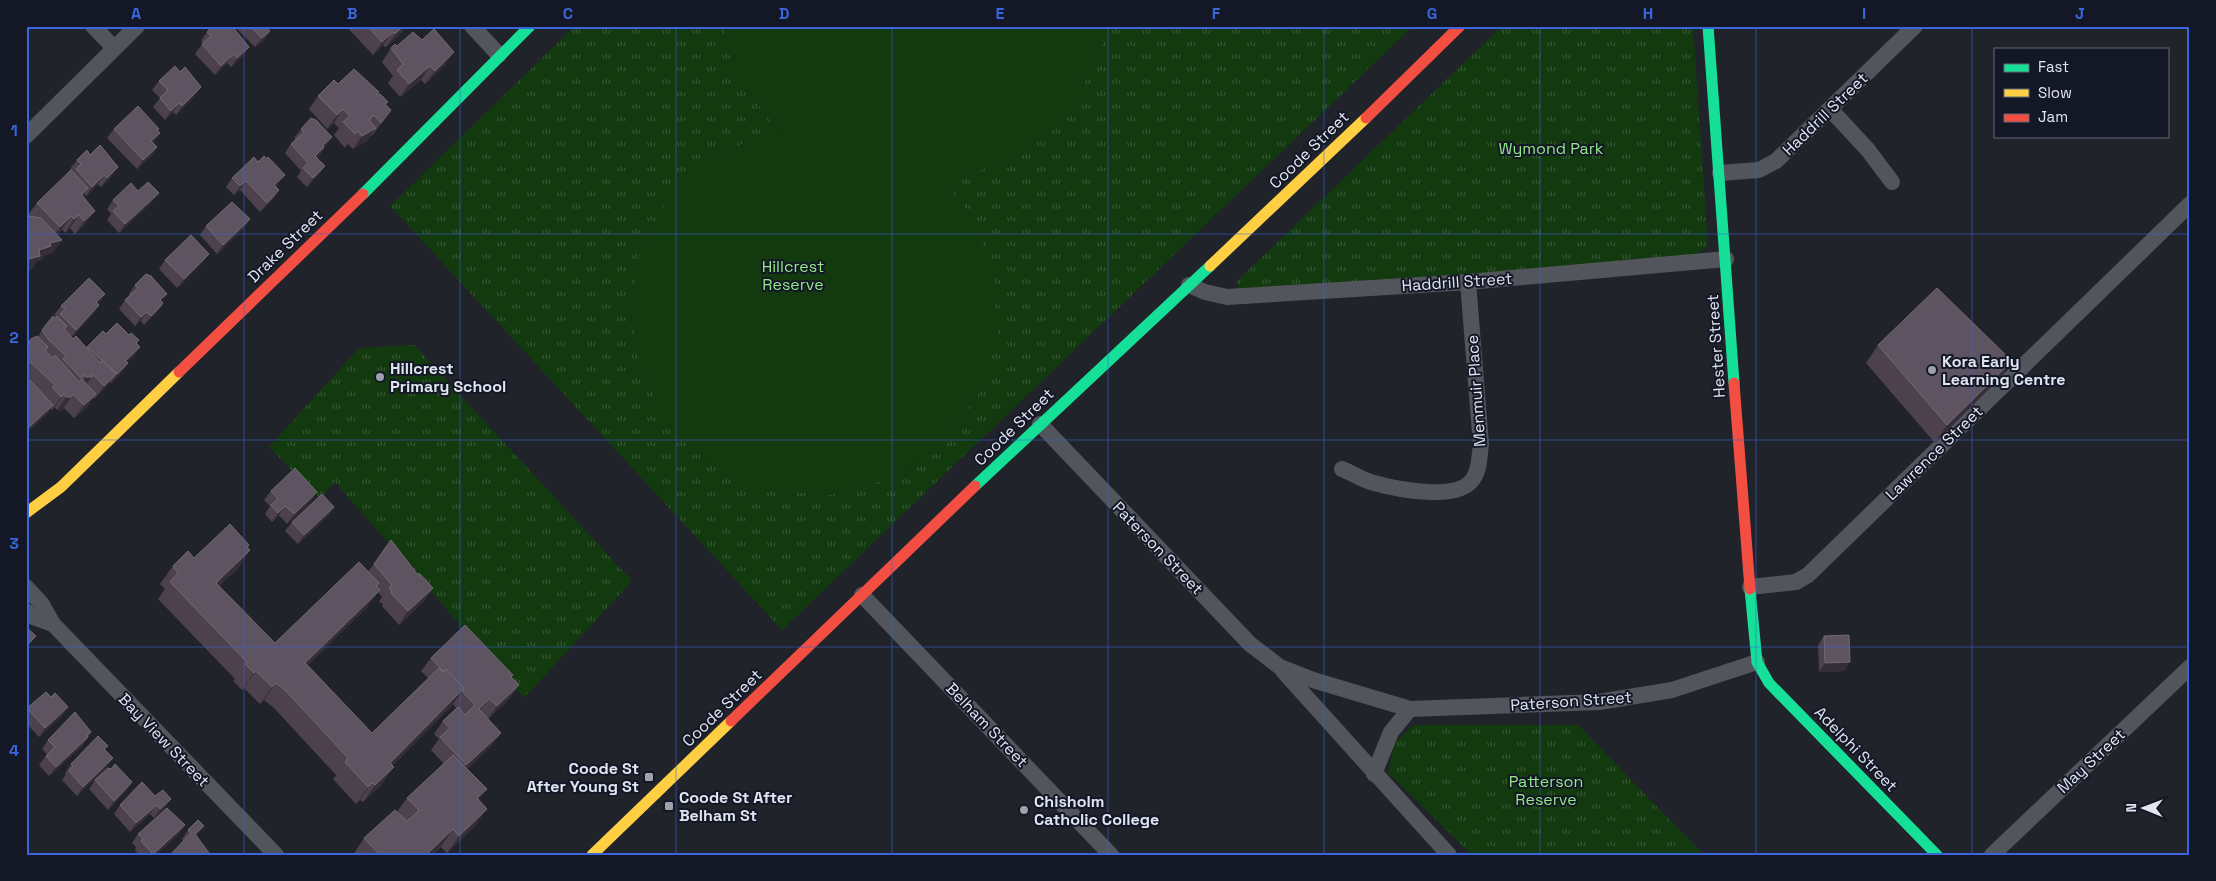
<svg xmlns="http://www.w3.org/2000/svg" width="2216" height="881" font-family="'Space Grotesk',sans-serif">
<defs>
<pattern id="grass-tufts" width="24" height="20" patternUnits="userSpaceOnUse" patternTransform="scale(1.25)"><rect width="24" height="20" fill="#13390f"/><path d="M3 7l-1-3M5 7V3M7 7l1-3M15 17l-1-3M17 17v-4M19 17l1-3" fill="none" stroke="#355632"/></pattern>
</defs>
<rect width="100%" height="100%" fill="#21232b"/>
<g fill="url(#grass-tufts)">
<path d="M 575,26 L 1413,26 L 782,630 L 390,206 Z"/>
<path d="M 1502,26 L 1693,26 L 1708,246 L 1689,260 L 1243,296 L 1236,282 Z"/>
<path d="M 414,345 L 632,581 L 524,698 L 335,482 L 320,499 L 269,447 L 359,348 Z"/>
<path d="M 1414,725 L 1578,725 L 1704,855 L 1472,855 L 1388,773 L 1394,743 Z"/>
</g>
<path fill="#13390f" d="M 722,26 L 1106,26 L 1098,62 L 1063,117 L 1013,158 L 952,181 L 942,182 L 970,213 L 993,271 L 997,333 L 979,393 L 942,444 L 890,479 L 830,495 L 768,490 L 714,466 L 670,426 L 642,374 L 631,316 L 639,257 L 665,204 L 707,162 L 760,135 L 781,132 L 773,125 L 735,72 Z"/>
<g fill="none" stroke-linecap="round" stroke-linejoin="round">
<g stroke="#52565c" stroke-width="16">
<path d="M 93,26 L 114,48"/>
<path d="M 472,26 L 499,55"/>
<path d="M 1830,109 L 1868,150 L 1892,182"/>
<path d="M 26,136 L 137,26"/>
<path d="M 1720,173 L 1759,170 L 1776,161 L 1915,26"/>
<path d="M 1189,285 L 1205,292 L 1227,297 L 1468,282 L 1726,259"/>
<path d="M 1040,424 L 1250,644 L 1280,667 L 1313,680 L 1410,709 L 1599,702 L 1672,690 L 1757,662"/>
<path d="M 1342,469 C 1352,473 1363,480 1374,483 C 1396,489 1458,502 1473,479 C 1480,469 1479,457 1481,445 L 1468,282"/>
<path d="M 26,587 L 41,603 L 53,624 L 276,855"/>
<path d="M 1750,587 L 1796,582 L 1808,575 L 2190,204"/>
<path d="M 862,595 L 1111,855"/>
<path d="M 26,611 L 33,617 L 53,624"/>
<path d="M 1283,671 L 1449,855"/>
<path d="M 1374,774 L 1391,732 L 1410,709"/>
<path d="M 1992,855 L 2190,667"/>
</g>
<g stroke="#16e098" stroke-width="11">
<path d="M 1708,26 L 1734,383"/>
<path d="M 363,194 L 530,26"/>
<path d="M 975,486 L 1210,266"/>
<path d="M 1750,589 L 1757,662 L 1769,683 L 1937,855"/>
</g>
<g stroke="#ffcf43" stroke-width="11">
<path d="M 1210,266 L 1366,118"/>
<path d="M 26,513 L 61,487 L 179,372"/>
<path d="M 592,855 L 731,721"/>
</g>
<g stroke="#f24e42" stroke-width="11">
<path d="M 1366,118 L 1460,26"/>
<path d="M 179,372 L 363,194"/>
<path d="M 1734,383 L 1750,589"/>
<path d="M 731,721 L 975,486"/>
</g>
</g>
<g fill="#4e414e">
<path d="M 234,26 L 271,26 L 268,29 L 270,31 L 264,40 L 255,47 Z"/>
<path d="M 346,26 L 406,26 L 401,33 L 386,47 L 383,45 L 373,55 Z"/>
<path d="M 207,32 L 249,47 L 243,56 L 231,67 L 227,63 L 215,75 L 195,54 L 203,43 L 201,41 Z"/>
<path d="M 397,46 L 445,65 L 425,84 L 421,80 L 400,97 L 388,83 L 393,76 L 382,62 L 391,48 Z"/>
<path d="M 159,81 L 195,96 L 176,115 L 173,112 L 165,120 L 153,107 L 160,98 L 152,90 Z"/>
<path d="M 338,84 L 377,95 L 391,110 L 372,136 L 371,135 L 367,141 L 353,149 L 348,144 L 345,148 L 334,135 L 339,128 L 334,123 L 327,129 L 309,109 L 318,96 Z"/>
<path d="M 114,129 L 157,130 L 153,142 L 157,147 L 151,156 L 137,169 L 107,138 Z"/>
<path d="M 301,129 L 332,137 L 317,158 L 325,166 L 318,175 L 307,187 L 297,177 L 301,171 L 285,153 L 291,144 L 296,139 L 294,138 Z"/>
<path d="M 77,160 L 112,176 L 101,187 L 98,184 L 86,196 L 84,194 L 83,196 L 85,224 L 75,234 L 70,228 L 65,233 L 62,229 L 57,235 L 62,240 L 52,253 L 45,255 L 41,260 L 37,261 L 31,270 L 26,271 L 26,217 L 27,216 L 37,203 L 71,170 L 70,169 Z"/>
<path d="M 258,162 L 278,184 L 276,186 L 279,190 L 273,199 L 260,212 L 240,190 L 234,195 L 226,187 L 232,178 Z"/>
<path d="M 138,191 L 152,202 L 119,233 L 107,220 L 111,214 L 107,209 L 113,200 Z"/>
<path d="M 250,219 L 244,228 L 217,254 L 200,235 L 206,226 Z"/>
<path d="M 209,254 L 202,263 L 177,288 L 159,269 L 165,260 Z"/>
<path d="M 135,285 L 161,301 L 161,306 L 154,315 L 144,325 L 141,321 L 135,326 L 119,309 L 125,300 L 130,295 L 129,294 Z"/>
<path d="M 98,304 L 99,305 L 93,314 L 72,337 L 87,348 L 103,331 L 106,334 L 129,335 L 139,340 L 137,343 L 134,356 L 127,362 L 128,363 L 122,372 L 111,383 L 110,382 L 106,387 L 94,399 L 93,398 L 87,407 L 74,418 L 64,408 L 62,411 L 57,410 L 55,407 L 52,410 L 51,409 L 47,414 L 26,433 L 26,383 L 28,382 L 26,380 L 26,346 L 31,339 L 38,337 L 42,330 L 56,316 L 54,315 L 61,306 Z"/>
<path d="M 1878,345 L 2000,378 L 1935,443 L 1866,363 Z"/>
<path d="M 271,491 L 317,492 L 311,501 L 287,524 L 279,515 L 272,522 L 265,514 L 270,506 L 264,500 Z"/>
<path d="M 334,507 L 328,516 L 298,544 L 285,531 L 292,522 Z"/>
<path d="M 391,540 L 418,575 L 433,588 L 423,602 L 399,625 L 382,606 L 383,604 L 379,602 L 382,597 L 378,592 L 367,607 L 308,665 L 372,733 L 428,678 L 421,671 L 431,658 L 512,677 L 519,685 L 510,698 L 488,719 L 501,733 L 491,746 L 467,769 L 479,801 L 475,826 L 447,853 L 441,847 L 432,855 L 353,855 L 364,838 L 397,812 L 407,798 L 444,764 L 431,750 L 439,739 L 434,734 L 443,721 L 457,709 L 453,704 L 393,765 L 382,784 L 363,802 L 360,800 L 356,804 L 333,779 L 336,775 L 273,707 L 264,700 L 260,704 L 244,688 L 242,690 L 233,681 L 235,679 L 158,599 L 165,589 L 160,584 L 173,566 L 194,558 L 249,545 L 247,548 L 250,550 L 238,568 L 219,586 L 275,643 L 368,572 Z"/>
<path d="M 1824,636 L 1844,671 L 1819,672 L 1818,645 Z"/>
<path d="M 27,708 L 62,716 L 39,737 L 26,723 L 26,709 Z"/>
<path d="M 91,732 L 82,746 L 49,776 L 39,765 L 47,754 L 42,749 L 48,740 Z"/>
<path d="M 105,750 L 107,767 L 77,796 L 62,780 L 66,774 L 65,773 L 71,764 Z"/>
<path d="M 95,780 L 132,782 L 126,791 L 108,810 L 89,789 Z"/>
<path d="M 142,782 L 165,808 L 154,818 L 150,814 L 130,832 L 114,814 L 120,805 Z"/>
<path d="M 204,826 L 183,841 L 182,839 L 188,830 Z"/>
<path d="M 138,834 L 179,834 L 156,855 L 139,855 L 135,850 L 136,847 L 132,843 Z"/>
</g>
<g fill="#352e39">
<path d="M 403,26 L 406,26 L 401,33 L 386,47 L 395,34 Z"/>
<path d="M 270,31 L 264,40 L 255,47 L 262,38 Z"/>
<path d="M 393,32 L 383,45 L 373,55 L 382,42 Z"/>
<path d="M 249,47 L 243,56 L 231,67 L 237,58 Z"/>
<path d="M 454,52 L 445,65 L 425,84 L 435,71 Z"/>
<path d="M 234,54 L 227,63 L 215,75 L 221,66 Z"/>
<path d="M 430,66 L 421,80 L 400,97 L 409,84 Z"/>
<path d="M 201,87 L 195,96 L 176,115 L 182,106 Z"/>
<path d="M 179,103 L 173,112 L 165,120 L 171,111 Z"/>
<path d="M 343,109 L 334,123 L 327,129 L 337,115 Z"/>
<path d="M 376,128 L 367,141 L 353,149 L 362,136 Z"/>
<path d="M 160,133 L 154,142 L 145,150 L 151,141 Z"/>
<path d="M 332,137 L 326,146 L 317,154 L 323,145 Z"/>
<path d="M 157,147 L 151,156 L 137,169 L 143,160 Z"/>
<path d="M 324,147 L 318,156 L 309,165 L 315,156 Z"/>
<path d="M 325,166 L 318,175 L 307,187 L 313,178 Z"/>
<path d="M 118,167 L 112,176 L 101,187 L 107,178 Z"/>
<path d="M 104,175 L 98,184 L 86,196 L 92,187 Z"/>
<path d="M 285,175 L 278,184 L 268,194 L 274,185 Z"/>
<path d="M 246,181 L 240,190 L 234,195 L 240,186 Z"/>
<path d="M 279,190 L 273,199 L 260,212 L 267,203 Z"/>
<path d="M 159,193 L 152,202 L 119,233 L 125,224 Z"/>
<path d="M 95,211 L 85,224 L 75,234 L 84,221 Z"/>
<path d="M 79,215 L 70,228 L 65,233 L 74,219 Z"/>
<path d="M 71,216 L 62,229 L 51,240 L 60,227 Z"/>
<path d="M 250,219 L 244,228 L 217,254 L 223,245 Z"/>
<path d="M 62,240 L 52,253 L 45,255 L 41,260 L 37,261 L 31,270 L 26,271 L 26,260 L 39,250 L 50,243 Z"/>
<path d="M 209,254 L 202,263 L 177,288 L 184,279 Z"/>
<path d="M 105,294 L 99,303 L 90,311 L 96,302 Z"/>
<path d="M 99,305 L 93,314 L 70,339 L 76,330 Z"/>
<path d="M 161,306 L 154,315 L 144,325 L 151,316 Z"/>
<path d="M 147,312 L 141,321 L 135,326 L 141,317 Z"/>
<path d="M 140,347 L 134,356 L 119,370 L 125,361 Z"/>
<path d="M 2012,361 L 2000,378 L 1935,443 L 1947,425 Z"/>
<path d="M 128,363 L 122,372 L 111,383 L 117,374 Z"/>
<path d="M 116,374 L 106,387 L 94,399 L 104,386 Z"/>
<path d="M 86,377 L 92,377 L 82,391 L 76,391 Z"/>
<path d="M 64,394 L 55,407 L 52,410 L 61,397 Z"/>
<path d="M 96,394 L 87,407 L 74,418 L 84,405 Z"/>
<path d="M 66,397 L 71,397 L 62,411 L 57,410 Z"/>
<path d="M 53,405 L 47,414 L 26,433 L 26,432 L 29,427 Z"/>
<path d="M 317,492 L 311,501 L 287,524 L 294,514 Z"/>
<path d="M 285,506 L 279,515 L 272,522 L 278,513 Z"/>
<path d="M 334,507 L 328,516 L 298,544 L 304,535 Z"/>
<path d="M 250,550 L 238,568 L 204,600 L 216,583 Z"/>
<path d="M 433,588 L 423,602 L 399,625 L 408,611 Z"/>
<path d="M 380,590 L 367,607 L 293,680 L 305,663 Z"/>
<path d="M 36,636 L 27,650 L 26,650 L 26,646 Z"/>
<path d="M 1850,662 L 1844,671 L 1819,672 L 1825,663 Z"/>
<path d="M 256,671 L 244,688 L 242,690 L 254,673 Z"/>
<path d="M 276,683 L 264,700 L 260,704 L 272,687 Z"/>
<path d="M 519,685 L 510,698 L 487,720 L 497,706 Z"/>
<path d="M 464,688 L 452,706 L 378,780 L 390,763 Z"/>
<path d="M 489,699 L 479,712 L 479,709 Z"/>
<path d="M 68,707 L 62,716 L 39,737 L 45,728 Z"/>
<path d="M 91,732 L 82,746 L 49,776 L 56,767 Z"/>
<path d="M 501,733 L 491,746 L 457,778 L 466,765 Z"/>
<path d="M 113,758 L 107,767 L 77,796 L 83,787 Z"/>
<path d="M 394,767 L 382,784 L 363,802 L 375,785 Z"/>
<path d="M 132,782 L 126,791 L 108,810 L 114,801 Z"/>
<path d="M 372,783 L 360,800 L 356,804 L 368,787 Z"/>
<path d="M 487,789 L 474,807 L 477,798 Z"/>
<path d="M 171,799 L 165,808 L 154,818 L 160,809 Z"/>
<path d="M 157,805 L 150,814 L 130,832 L 136,823 Z"/>
<path d="M 487,809 L 475,826 L 447,853 L 459,836 Z"/>
<path d="M 185,825 L 179,834 L 156,855 L 153,855 Z"/>
<path d="M 204,826 L 197,835 L 189,843 L 195,834 Z"/>
<path d="M 453,829 L 441,847 L 432,855 L 426,855 Z"/>
</g>
<g fill="#5e5360" stroke="#726a76">
<path d="M 213,26 L 232,26 L 249,47 L 237,58 L 234,54 L 221,66 L 202,44 L 211,36 L 207,32 Z"/>
<path d="M 249,26 L 267,26 L 266,27 L 270,31 L 262,38 Z"/>
<path d="M 367,26 L 403,26 L 395,34 L 393,32 L 382,42 Z"/>
<path d="M 434,29 L 454,52 L 435,71 L 430,66 L 409,84 L 397,70 L 403,64 L 391,48 L 395,44 L 397,46 L 413,32 L 422,40 Z"/>
<path d="M 175,66 L 180,72 L 185,67 L 201,87 L 182,106 L 179,103 L 171,111 L 160,98 L 168,90 L 159,81 Z"/>
<path d="M 354,69 L 379,92 L 376,95 L 380,94 L 388,102 L 385,104 L 391,110 L 381,123 L 374,115 L 369,120 L 376,128 L 362,136 L 358,131 L 355,134 L 343,122 L 350,116 L 343,109 L 337,115 L 318,96 L 334,80 L 338,84 Z"/>
<path d="M 138,106 L 159,129 L 157,130 L 160,133 L 151,141 L 157,147 L 143,160 L 114,129 Z"/>
<path d="M 311,118 L 316,120 L 332,137 L 323,145 L 324,147 L 315,156 L 325,166 L 313,178 L 303,168 L 308,163 L 291,144 L 304,132 L 301,129 Z"/>
<path d="M 100,145 L 118,167 L 107,178 L 104,175 L 92,187 L 76,169 L 81,164 L 77,160 L 87,150 L 90,155 Z"/>
<path d="M 264,156 L 267,159 L 268,157 L 285,175 L 274,185 L 279,190 L 267,203 L 246,181 L 240,186 L 232,178 L 254,157 L 258,162 Z"/>
<path d="M 71,170 L 88,188 L 81,194 L 95,211 L 84,221 L 79,215 L 74,219 L 71,216 L 60,227 L 37,203 Z"/>
<path d="M 148,182 L 159,193 L 125,224 L 113,211 L 119,206 L 113,200 L 131,183 L 138,191 Z"/>
<path d="M 232,202 L 250,219 L 223,245 L 206,226 Z"/>
<path d="M 29,216 L 41,218 L 62,240 L 50,243 L 51,246 L 39,250 L 40,256 L 26,260 L 26,217 Z"/>
<path d="M 191,235 L 209,254 L 184,279 L 165,260 Z"/>
<path d="M 146,274 L 151,276 L 167,294 L 160,300 L 163,303 L 161,306 L 151,316 L 147,312 L 141,317 L 125,300 L 138,288 L 135,285 Z"/>
<path d="M 89,278 L 105,294 L 96,302 L 99,305 L 76,330 L 60,314 L 65,309 L 61,306 Z"/>
<path d="M 1937,288 L 2012,361 L 1947,425 L 1878,345 Z"/>
<path d="M 53,316 L 55,318 L 57,316 L 67,326 L 64,329 L 73,339 L 76,336 L 100,363 L 102,360 L 116,374 L 104,386 L 93,374 L 92,377 L 86,377 L 85,375 L 81,378 L 63,359 L 66,356 L 48,339 L 42,330 Z"/>
<path d="M 117,323 L 129,335 L 131,333 L 139,340 L 136,343 L 140,347 L 125,361 L 128,363 L 117,374 L 87,347 L 103,331 L 106,334 Z"/>
<path d="M 37,336 L 48,347 L 45,350 L 52,358 L 55,355 L 79,382 L 82,379 L 96,394 L 84,405 L 73,394 L 71,397 L 66,397 L 64,394 L 61,397 L 52,387 L 55,385 L 28,360 L 30,359 L 26,355 L 26,348 L 30,344 L 29,342 L 31,339 Z"/>
<path d="M 30,380 L 53,405 L 29,427 L 26,424 L 26,383 Z"/>
<path d="M 295,468 L 317,492 L 294,514 L 285,506 L 278,513 L 271,505 L 278,499 L 271,491 Z"/>
<path d="M 322,494 L 334,507 L 304,535 L 292,522 Z"/>
<path d="M 230,524 L 249,545 L 247,547 L 250,550 L 216,583 L 275,643 L 359,562 L 379,583 L 376,586 L 380,590 L 305,663 L 372,733 L 439,668 L 443,672 L 446,669 L 464,688 L 390,763 L 394,767 L 375,785 L 372,783 L 368,787 L 345,762 L 348,758 L 285,690 L 276,683 L 272,687 L 256,671 L 254,673 L 245,664 L 247,662 L 170,582 L 178,573 L 173,566 L 188,551 L 194,558 Z"/>
<path d="M 391,540 L 418,575 L 419,573 L 433,588 L 408,611 L 391,593 L 392,591 L 389,588 L 392,585 L 374,564 Z"/>
<path d="M 465,625 L 513,675 L 511,677 L 519,685 L 497,706 L 489,699 L 479,709 L 501,733 L 466,765 L 440,737 L 450,728 L 443,721 L 458,707 L 465,715 L 475,705 L 462,691 L 464,688 L 446,669 L 444,672 L 431,658 Z"/>
<path d="M 26,627 L 36,636 L 26,646 Z"/>
<path d="M 1849,635 L 1850,662 L 1825,663 L 1824,636 Z"/>
<path d="M 46,692 L 51,697 L 55,693 L 68,707 L 45,728 L 27,708 Z"/>
<path d="M 75,712 L 91,732 L 87,735 L 88,737 L 56,767 L 46,756 L 55,747 L 48,740 Z"/>
<path d="M 98,736 L 108,746 L 104,749 L 113,758 L 83,787 L 69,771 L 73,766 L 71,764 Z"/>
<path d="M 453,755 L 487,789 L 477,798 L 487,809 L 459,836 L 453,829 L 426,855 L 380,855 L 364,838 L 395,810 L 407,821 L 413,816 L 419,810 L 407,798 Z"/>
<path d="M 115,764 L 132,782 L 114,801 L 95,780 L 108,768 L 111,769 Z"/>
<path d="M 142,782 L 155,796 L 163,790 L 171,799 L 160,809 L 157,805 L 136,823 L 120,805 Z"/>
<path d="M 167,808 L 185,825 L 153,854 L 141,841 L 143,839 L 138,834 Z"/>
<path d="M 198,820 L 204,826 L 195,834 L 209,853 L 207,855 L 170,855 L 191,833 L 188,830 Z"/>
</g>
<path fill="none" stroke="#3a65dc" stroke-width="1" stroke-opacity="0.55" d="M 244,26 L 244,855M 460,26 L 460,855M 676,26 L 676,855M 892,26 L 892,855M 1108,26 L 1108,855M 1324,26 L 1324,855M 1540,26 L 1540,855M 1756,26 L 1756,855M 1972,26 L 1972,855M 26,234 L 2190,234M 26,440 L 2190,440M 26,647 L 2190,647"/>
<g fill="#9ea1ab" stroke="#131726" stroke-width="2">
<circle cx="1932" cy="370" r="5"/>
<circle cx="380" cy="377" r="5"/>
<rect x="644" y="772" width="10" height="10" rx="2.5"/>
<rect x="664" y="801" width="10" height="10" rx="2.5"/>
<circle cx="1024" cy="810" r="5"/>
</g>
<g text-anchor="middle" dominant-baseline="central" stroke-width="4" stroke-linejoin="round" paint-order="stroke">
<g font-size="16" fill="#e1e5f0" stroke="#131726">
<text transform="translate(1825 114) rotate(-44)">Haddrill Street</text>
<text transform="translate(1309 150) rotate(-44)">Coode Street</text>
<text transform="translate(285 246) rotate(-44)">Drake Street</text>
<text transform="translate(1457 282) rotate(-4)">Haddrill Street</text>
<text transform="translate(1716 346) rotate(-94)">Hester Street</text>
<text transform="translate(1476 391) rotate(-94)">Menmuir Place</text>
<text transform="translate(1014 427) rotate(-44)">Coode Street</text>
<text transform="translate(1934 453) rotate(-44)">Lawrence Street</text>
<text transform="translate(1158 548) rotate(46)">Paterson Street</text>
<text transform="translate(1571 701) rotate(-4)">Paterson Street</text>
<text transform="translate(722 708) rotate(-44)">Coode Street</text>
<text transform="translate(987 725) rotate(46)">Belham Street</text>
<text transform="translate(164 740) rotate(46)">Bay View Street</text>
<text transform="translate(1856 749) rotate(46)">Adelphi Street</text>
<text transform="translate(2091 761) rotate(-43)">May Street</text>
</g>
<g font-size="16" fill="#93e887" stroke="#131726">
<text x="1551" y="148">Wymond Park</text>
<text x="793" y="266">Hillcrest<tspan x="793" dy="18">Reserve</tspan></text>
<text x="1546" y="781">Patterson<tspan x="1546" dy="18">Reserve</tspan></text>
</g>
<g font-size="16" font-weight="bold" fill="#e1e5f0" stroke="#131726" text-anchor="start">
<text x="1942" y="361">Kora Early<tspan x="1942" dy="18">Learning Centre</tspan></text>
<text x="390" y="368">Hillcrest<tspan x="390" dy="18">Primary School</tspan></text>
<text x="639" y="768" text-anchor="end">Coode St<tspan x="639" dy="18">After Young St</tspan></text>
<text x="679" y="797">Coode St After<tspan x="679" dy="18">Belham St</tspan></text>
<text x="1034" y="801">Chisholm<tspan x="1034" dy="18">Catholic College</tspan></text>
</g>
</g>
<rect width="2216" height="881" fill="none" stroke="#131726" stroke-width="55"/>
<rect x="1994" y="48" width="175" height="90" fill="#131726" stroke="#656977"/>
<rect x="2004" y="64" width="25" height="8" fill="#16e098" stroke="#656977"/>
<text x="2038" y="72" font-size="15" fill="#e1e5f0">Fast</text>
<rect x="2004" y="89" width="25" height="8" fill="#ffcf43" stroke="#656977"/>
<text x="2038" y="98" font-size="15" fill="#e1e5f0">Slow</text>
<rect x="2004" y="114" width="25" height="8" fill="#f24e42" stroke="#656977"/>
<text x="2038" y="122" font-size="15" fill="#e1e5f0">Jam</text>
<g transform="translate(2144 808) rotate(271)" stroke="#131726" stroke-width="4" paint-order="stroke">
<path d="M0-4L9 19L0 12L-9 19Z" fill="#e1e5f0"/>
<text y="-8" font-size="14" font-weight="bold" text-anchor="middle" fill="#e1e5f0">N</text>
</g>
<rect x="28" y="28" width="2160" height="826" fill="none" stroke="#3a65dc" stroke-width="2"/>
<g font-size="16" text-anchor="middle" font-weight="bold" fill="#3a65dc">
<text x="136" y="19">A</text>
<text x="352" y="19">B</text>
<text x="568" y="19">C</text>
<text x="784" y="19">D</text>
<text x="1000" y="19">E</text>
<text x="1216" y="19">F</text>
<text x="1432" y="19">G</text>
<text x="1648" y="19">H</text>
<text x="1864" y="19">I</text>
<text x="2080" y="19">J</text>
<text x="14" y="136">1</text>
<text x="14" y="343">2</text>
<text x="14" y="549">3</text>
<text x="14" y="756">4</text>
</g>
</svg>
